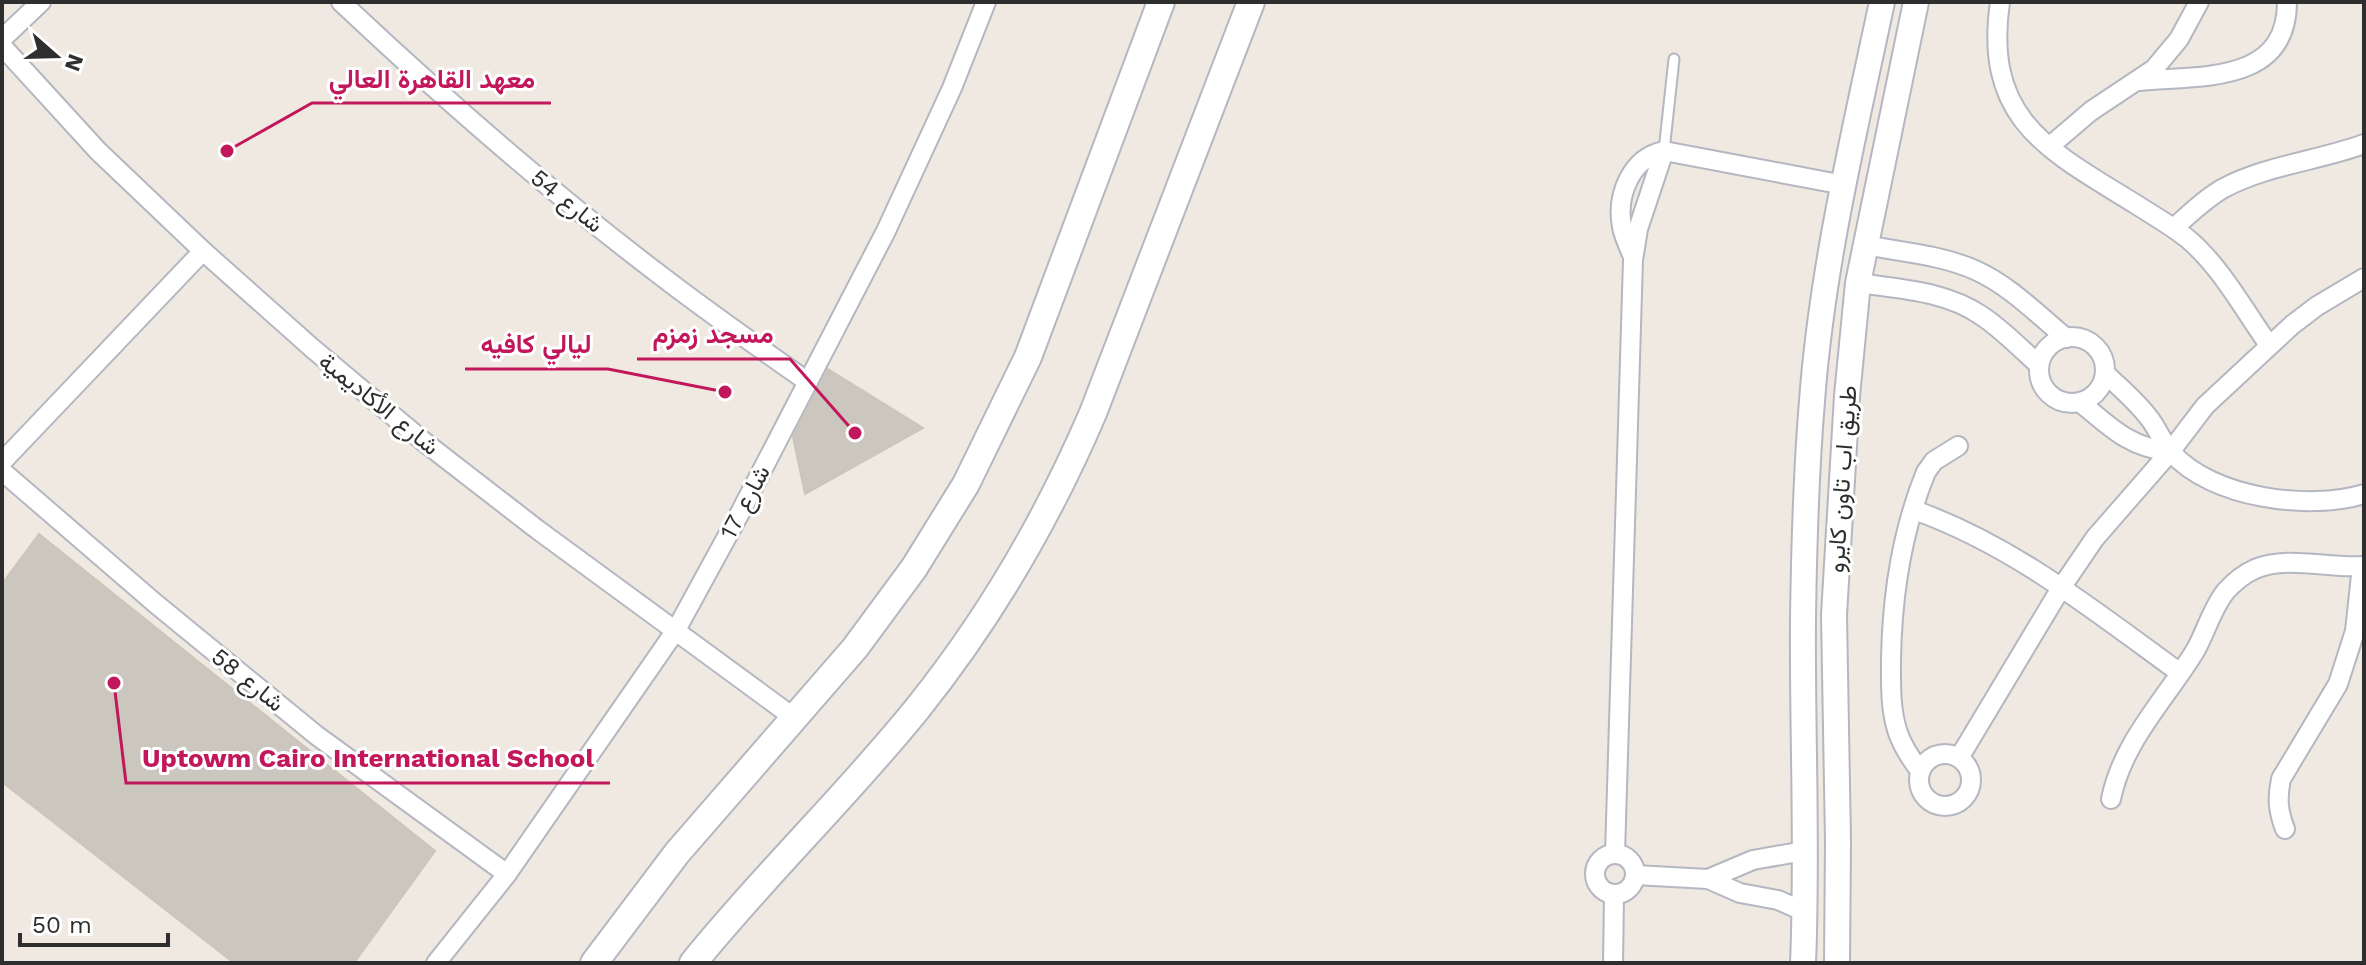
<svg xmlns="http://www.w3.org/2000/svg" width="2366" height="965" font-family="'Work Sans',Vazirmatn,sans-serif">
<rect width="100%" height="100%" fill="#efe9e1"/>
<g fill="#cbc7bf" stroke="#cbc5ba" stroke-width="2">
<path d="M 828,369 L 923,428 L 805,494 L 793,437 Z"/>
<path d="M 39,534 L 435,851 L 354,963 L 234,963 L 2,782 L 2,584 Z"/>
</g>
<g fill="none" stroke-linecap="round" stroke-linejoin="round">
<g stroke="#b4b7c1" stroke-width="13">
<path id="service" d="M 1664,151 L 1674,59"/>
</g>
<g stroke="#b4b7c1" stroke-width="22">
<g id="minor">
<path d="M 341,2 C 443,98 548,190 660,275 C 708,312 758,347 808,382"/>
<path d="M 2000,2 C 1983,120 2048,150 2137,205 C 2154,216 2172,226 2188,239 C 2221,267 2244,310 2269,345"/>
<path d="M 2,39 L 41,2"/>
<path d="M 2,46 L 98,151 L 203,251 L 312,348 L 423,441 L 538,530 L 793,717"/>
<path d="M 2139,81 C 2199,75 2287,85 2287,2"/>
<path d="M 2050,146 L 2091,111 L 2154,69 L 2179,39 L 2199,2"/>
<path d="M 2174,228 C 2189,214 2204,200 2222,189 C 2266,165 2318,161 2364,144"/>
<path d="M 1865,245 C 1902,252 1941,255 1975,270 C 2009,285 2037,314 2066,338"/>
<path d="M 1633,257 C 1629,247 1624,237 1622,227 C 1616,195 1631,158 1664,151 L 1844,185"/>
<path d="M 1858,283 C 1900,289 1946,291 1982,316 C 2003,330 2021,349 2039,365"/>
<circle cx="2072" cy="370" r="33"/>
<path d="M 2105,373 C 2121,389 2139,403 2152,422 C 2159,432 2164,445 2172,453 C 2212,498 2309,511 2364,494"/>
<path d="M 2080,402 C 2111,428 2129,447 2170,452"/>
<path d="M 2,462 L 203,251"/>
<path d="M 2,471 L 156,604 L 316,735 L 507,874"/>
<path d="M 1914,510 C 2013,545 2096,612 2180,673"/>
<circle cx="1945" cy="780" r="26"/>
<path d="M 1959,758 L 2061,588 L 2095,538 L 2170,452 L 2205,406 L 2292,325 L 2317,306 L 2364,278"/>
<path d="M 1920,771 C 1911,759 1903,747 1898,733 C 1890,709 1891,685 1891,660 C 1892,595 1901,533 1926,472 L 1934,461 L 1958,446"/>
<path d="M 2111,799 C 2123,741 2165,700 2195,651 C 2206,632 2212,608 2226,591 C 2234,582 2244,574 2255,569 C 2288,555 2328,569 2364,566"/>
<path d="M 2285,829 C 2278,811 2277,798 2281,779 L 2338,684 L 2355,631 L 2362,566"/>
<path d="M 1615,854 L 1633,260 L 1638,229 L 1664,151"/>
<circle cx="1615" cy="874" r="20"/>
<path d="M 1635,875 L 1708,879 L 1740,893 L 1778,900 L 1805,912"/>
<path d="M 1708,879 L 1753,860 L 1804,851"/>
<path d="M 436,963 L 507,874 L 676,630 L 741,511 L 886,231 L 952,88 L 986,2"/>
<path d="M 1613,963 L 1614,895"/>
</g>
</g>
<g stroke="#b4b7c1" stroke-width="28">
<g id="tertiary">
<path d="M 1803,963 C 1808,848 1802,733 1803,618 C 1804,546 1806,473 1812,401 C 1822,266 1854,134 1882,2"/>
<path d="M 1837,963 L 1838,841 L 1834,615 L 1847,396 L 1858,283 L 1916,2"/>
</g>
</g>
<g stroke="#b4b7c1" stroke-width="30">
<g id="secondary">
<path d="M 594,963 L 677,853 L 855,648 L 914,568 L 966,484 L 1028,357 L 1161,2"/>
<path d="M 693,963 C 764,875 846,797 917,709 C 990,618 1047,520 1093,413 L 1251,2"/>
</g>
</g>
<use href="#service" stroke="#fff" stroke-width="9"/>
<use href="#minor" stroke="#fff" stroke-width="18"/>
<use href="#tertiary" stroke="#fff" stroke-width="24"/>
<use href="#secondary" stroke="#fff" stroke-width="26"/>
</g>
<g text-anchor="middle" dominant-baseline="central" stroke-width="6" stroke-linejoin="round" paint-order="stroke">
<g font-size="24" fill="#2e2e2e" stroke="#fff">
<text transform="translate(567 201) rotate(39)">شارع 54</text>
<text transform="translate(379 404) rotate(39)">شارع الأكاديمية</text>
<text transform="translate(1842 479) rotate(-86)">طريق اب تاون كايرو</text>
<text transform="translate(745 502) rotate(-62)">شارع 17</text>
<text transform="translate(248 680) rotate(39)">شارع 58</text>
</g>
</g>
<path fill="none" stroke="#c2185b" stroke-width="3" d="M227 151L312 103H551M855 433L790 359H637M725 392L608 369H465M114 683L126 783H610"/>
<g fill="#c2185b" stroke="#fff" stroke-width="3">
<circle cx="227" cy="151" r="8"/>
<circle cx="855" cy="433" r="8"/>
<circle cx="725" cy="392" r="8"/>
<circle cx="114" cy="683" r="8"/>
</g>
<g font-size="26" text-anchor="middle" font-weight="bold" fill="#c2185b" stroke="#fff" stroke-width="6" stroke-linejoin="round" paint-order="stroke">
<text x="432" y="88">معهد القاهرة العالي</text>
<text x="713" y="343">مسجد زمزم</text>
<text x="536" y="353">ليالي كافيه</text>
<text x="368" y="767">Uptowm Cairo International School</text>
</g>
<rect width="2366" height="965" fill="none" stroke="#2e2e2e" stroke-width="8"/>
<g transform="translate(56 56) rotate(110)" stroke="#ffffff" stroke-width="6" paint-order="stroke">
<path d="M0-6L14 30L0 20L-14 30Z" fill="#2e2e2e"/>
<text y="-12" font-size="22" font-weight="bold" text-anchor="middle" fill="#2e2e2e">N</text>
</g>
<path d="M20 933v12h148v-12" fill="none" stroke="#2e2e2e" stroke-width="4"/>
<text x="32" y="933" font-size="24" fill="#2e2e2e" stroke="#ffffff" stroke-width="6" paint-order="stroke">50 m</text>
</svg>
